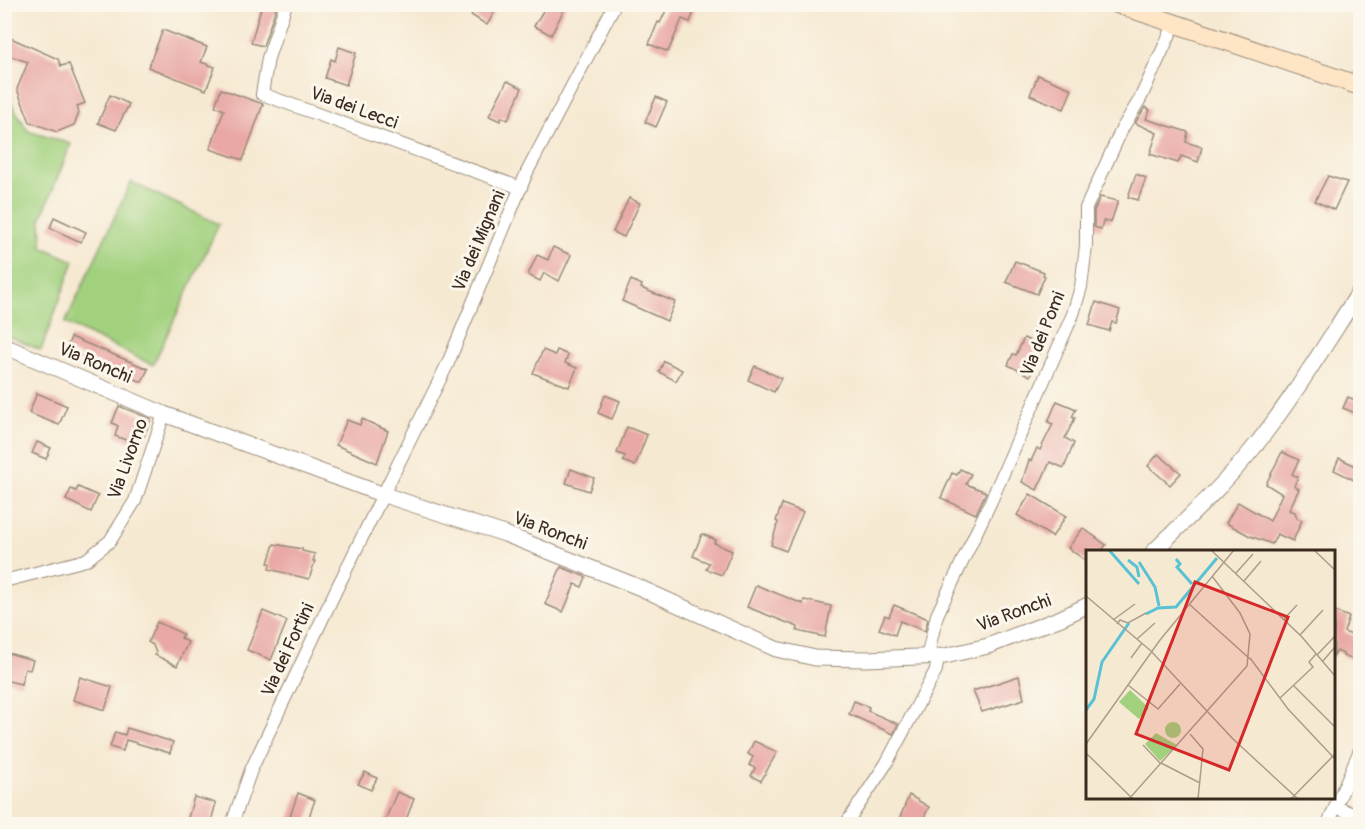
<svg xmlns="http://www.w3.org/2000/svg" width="1365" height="829" font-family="Pangolin,sans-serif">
<rect width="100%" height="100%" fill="#fbf7ec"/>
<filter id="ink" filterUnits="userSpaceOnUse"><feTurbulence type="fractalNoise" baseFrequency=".0167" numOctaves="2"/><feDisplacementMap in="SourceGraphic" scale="12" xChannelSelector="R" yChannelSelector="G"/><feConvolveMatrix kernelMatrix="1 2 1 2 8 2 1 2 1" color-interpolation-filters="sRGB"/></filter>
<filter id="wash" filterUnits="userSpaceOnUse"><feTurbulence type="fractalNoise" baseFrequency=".008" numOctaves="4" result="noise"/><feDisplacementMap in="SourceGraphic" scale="24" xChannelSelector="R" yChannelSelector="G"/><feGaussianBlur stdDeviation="1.35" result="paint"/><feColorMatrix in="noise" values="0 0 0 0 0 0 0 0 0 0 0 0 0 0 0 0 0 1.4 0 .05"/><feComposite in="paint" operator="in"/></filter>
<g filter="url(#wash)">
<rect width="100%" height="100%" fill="#f6e9d2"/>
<g fill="#a2d17e" stroke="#6e7e4e" stroke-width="1.5">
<path d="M 5,93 L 28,131 L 71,144 L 41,219 L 42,247 L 74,261 L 41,350 L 5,335 Z"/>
<path d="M 131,182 L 219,224 L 153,365 L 65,323 Z"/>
</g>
<g id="blocks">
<g fill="#e9a8a5">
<path d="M 262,4 L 276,8 L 263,46 L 251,43 Z"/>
<path d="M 477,4 L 499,4 L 487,25 L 471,15 Z"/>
<path d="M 547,4 L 567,4 L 551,35 L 534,26 Z"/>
<path d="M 669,4 L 697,4 L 690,22 L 682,19 L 668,52 L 649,44 L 658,22 L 660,23 Z"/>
<path d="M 163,30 L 207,47 L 201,62 L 215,67 L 206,90 L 148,67 Z"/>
<path d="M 4,35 L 58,59 L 61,66 L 69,64 L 85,103 L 77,106 L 79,113 L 74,125 L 57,132 L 30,122 L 17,89 L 28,62 L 4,54 Z"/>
<path d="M 339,47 L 356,53 L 346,85 L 325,78 L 331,59 L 335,61 Z"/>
<path d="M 1038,75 L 1072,89 L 1064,109 L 1030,95 Z"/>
<path d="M 507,81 L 522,88 L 508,120 L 502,117 L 500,121 L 489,116 Z"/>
<path d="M 221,89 L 263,104 L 243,160 L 210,149 L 224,110 L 215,106 Z"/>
<path d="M 110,95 L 129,104 L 116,130 L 98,123 Z"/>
<path d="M 656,97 L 667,102 L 656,127 L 645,122 Z"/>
<path d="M 1145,107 L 1150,110 L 1146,119 L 1188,132 L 1186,142 L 1202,147 L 1198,162 L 1181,156 L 1178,163 L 1150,154 L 1157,133 L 1135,123 Z"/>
<path d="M 1136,174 L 1146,178 L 1138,200 L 1128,197 Z"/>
<path d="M 1328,176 L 1347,182 L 1334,210 L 1315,201 Z"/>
<path d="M 1100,197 L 1118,201 L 1111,222 L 1103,221 L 1101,229 L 1094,227 L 1094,211 Z"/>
<path d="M 629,198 L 640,203 L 624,237 L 613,232 Z"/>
<path d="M 54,217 L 86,232 L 81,242 L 50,228 Z"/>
<path d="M 553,247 L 571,255 L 559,281 L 544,273 L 540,281 L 528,275 L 537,255 L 548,260 Z"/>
<path d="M 1015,261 L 1044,272 L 1043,275 L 1045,276 L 1037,294 L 1006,282 Z"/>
<path d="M 631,280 L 642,285 L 641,288 L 675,302 L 667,321 L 622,301 Z"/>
<path d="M 1096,302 L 1120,310 L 1116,323 L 1112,322 L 1109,331 L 1089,325 Z"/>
<path d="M 71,337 L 148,369 L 142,382 L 66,350 Z"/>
<path d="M 1024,338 L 1043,347 L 1030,376 L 1008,365 L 1013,354 L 1016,355 Z"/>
<path d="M 543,350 L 555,355 L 557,350 L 568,355 L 565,363 L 577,368 L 569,387 L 533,373 Z"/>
<path d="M 664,361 L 682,370 L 676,381 L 659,372 Z"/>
<path d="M 755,366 L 781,378 L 774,392 L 748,380 Z"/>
<path d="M 37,393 L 67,406 L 59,425 L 29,413 Z"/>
<path d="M 605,395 L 620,401 L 612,419 L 598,413 Z"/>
<path d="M 1348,397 L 1360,402 L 1360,415 L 1343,408 Z"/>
<path d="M 1057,401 L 1076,409 L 1072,417 L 1075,418 L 1065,438 L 1074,443 L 1064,468 L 1050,462 L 1037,490 L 1022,482 L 1029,460 L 1031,461 L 1037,448 L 1040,450 L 1053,424 L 1048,422 Z"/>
<path d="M 119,406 L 151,419 L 144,436 L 138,434 L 134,443 L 115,436 L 118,426 L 112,423 Z"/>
<path d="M 362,419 L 388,431 L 377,463 L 336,445 L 347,420 L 360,425 Z"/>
<path d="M 627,427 L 647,435 L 635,466 L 623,461 L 625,456 L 617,453 Z"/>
<path d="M 37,442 L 51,448 L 46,459 L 32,453 Z"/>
<path d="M 1282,452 L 1299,460 L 1292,474 L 1298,477 L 1294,486 L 1299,489 L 1289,510 L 1295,512 L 1297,518 L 1302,520 L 1293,541 L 1277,534 L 1272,544 L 1250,536 L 1226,523 L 1238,502 L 1270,521 L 1282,494 L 1266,484 Z"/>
<path d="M 1158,454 L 1181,473 L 1170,485 L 1148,466 Z"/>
<path d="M 1339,458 L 1360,468 L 1360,483 L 1334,470 Z"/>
<path d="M 571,469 L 594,478 L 589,491 L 566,483 Z"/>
<path d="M 960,469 L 971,474 L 966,484 L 986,492 L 976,514 L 941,498 L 952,473 L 957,475 Z"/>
<path d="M 78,487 L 98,496 L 91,512 L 66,500 L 71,489 L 76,491 Z"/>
<path d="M 1030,494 L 1066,516 L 1052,537 L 1017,515 Z"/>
<path d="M 782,504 L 803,512 L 786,551 L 771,545 L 778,522 L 776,521 Z"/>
<path d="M 1083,528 L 1106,545 L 1101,552 L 1088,552 L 1088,562 L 1068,548 Z"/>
<path d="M 702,534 L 716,540 L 714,543 L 732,551 L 722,575 L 706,569 L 709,563 L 693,556 Z"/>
<path d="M 274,544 L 302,549 L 302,551 L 315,554 L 313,561 L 315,561 L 309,579 L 269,569 L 270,563 L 268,563 Z"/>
<path d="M 561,567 L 586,577 L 582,587 L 575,584 L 563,612 L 545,604 Z"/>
<path d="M 756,585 L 803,604 L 804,600 L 831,606 L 825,637 L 797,631 L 798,627 L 747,607 Z"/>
<path d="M 894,605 L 928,619 L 925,631 L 900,621 L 895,635 L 879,629 L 885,615 L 889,617 Z"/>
<path d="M 263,611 L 287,621 L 271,660 L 247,650 Z"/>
<path d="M 1334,611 L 1349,617 L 1344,632 L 1360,638 L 1360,662 L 1343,656 L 1343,654 L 1337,651 L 1334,656 Z"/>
<path d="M 157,622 L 183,634 L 181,638 L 188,642 L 177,666 L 155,655 L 156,653 L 153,645 L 148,642 Z"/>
<path d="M 4,652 L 33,660 L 30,670 L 25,669 L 21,684 L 4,680 Z"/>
<path d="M 1019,676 L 1024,699 L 982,712 L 973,691 Z"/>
<path d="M 80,677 L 112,687 L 105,710 L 73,700 Z"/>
<path d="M 854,701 L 869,707 L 868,711 L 898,724 L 893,734 L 849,714 Z"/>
<path d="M 127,728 L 173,742 L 170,753 L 126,740 L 123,751 L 110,747 L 115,732 L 125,735 Z"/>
<path d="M 754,741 L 777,752 L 761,781 L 751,776 L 755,768 L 749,765 L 753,757 L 748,754 Z"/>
<path d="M 365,772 L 377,778 L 371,790 L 358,784 Z"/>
<path d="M 397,792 L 414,799 L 404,825 L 383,825 Z"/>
<path d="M 298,793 L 315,800 L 306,825 L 287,825 Z"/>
<path d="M 909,795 L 929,807 L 920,825 L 897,825 Z"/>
<path d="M 194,797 L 216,803 L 210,825 L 186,825 Z"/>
</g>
</g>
</g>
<g filter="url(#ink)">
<use href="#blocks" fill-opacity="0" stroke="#988a78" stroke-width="1.5"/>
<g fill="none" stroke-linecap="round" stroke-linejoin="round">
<g stroke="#988a78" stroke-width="14">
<g id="minor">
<path d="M 286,4 L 268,58 L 262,94 L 521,188"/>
<path d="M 4,581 L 86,560 L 110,541 L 135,501 L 164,414"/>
<path d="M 927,657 L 937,615 L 991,501 L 1073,314 L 1081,287 L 1086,246 L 1086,208 L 1122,129 L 1140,99 L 1175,23"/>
<path d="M 1336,807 L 1360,817"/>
<path d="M 232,824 L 251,770 L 336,590 L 448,363 L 527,172 L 615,4"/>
<path d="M 846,824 L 886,764 L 936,670 L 938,656"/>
<path d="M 1328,824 L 1360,750"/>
</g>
</g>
<g stroke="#988a78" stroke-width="17">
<g id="tertiary">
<path d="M 4,346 L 164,414 L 384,495 L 505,534 L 636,586 L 776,649 L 815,658 L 866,659 L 945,656 L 988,646 L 1061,618 L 1088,605"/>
<path d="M 1153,552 C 1188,518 1224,485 1255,446 C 1294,397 1326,343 1360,291"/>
</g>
</g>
<g stroke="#988a78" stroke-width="20">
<path id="secondary" d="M 1117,4 L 1360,86"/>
</g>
<use href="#minor" stroke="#fff" stroke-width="12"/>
<use href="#tertiary" stroke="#fff" stroke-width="15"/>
<use href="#secondary" stroke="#fee5c5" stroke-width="18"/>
</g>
</g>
<g text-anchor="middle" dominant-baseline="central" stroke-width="6" stroke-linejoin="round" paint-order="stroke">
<g font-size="18" fill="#3b2a1e" stroke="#fbf7ec">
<text transform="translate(354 108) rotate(20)">Via dei Lecci</text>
<text transform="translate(479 241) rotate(-67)">Via dei Mignani</text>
<text transform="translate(1043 334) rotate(-68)">Via dei Pomi</text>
<text transform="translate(95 363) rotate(23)">Via Ronchi</text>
<text transform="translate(128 459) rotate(-70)">Via Livorno</text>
<text transform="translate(550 531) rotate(21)">Via Ronchi</text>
<text transform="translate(1014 613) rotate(-20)">Via Ronchi</text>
<text transform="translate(288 650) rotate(-65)">Via dei Fortini</text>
</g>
</g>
<g transform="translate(1086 550)">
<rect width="249" height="249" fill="#f6e9d2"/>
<path d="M 44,140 L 63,158 L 53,169 L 33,152 ZM79 180a8 8 0 1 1 16 0a8 8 0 1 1-16 0ZM 70,183 L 91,195 L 74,211 L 59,194 Z" fill="#a2d17e"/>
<path fill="none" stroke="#58c2d4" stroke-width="3" d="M 23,0 L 53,34M 90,9 L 94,14 L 91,17 L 106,34M 42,10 L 51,17 L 53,27M 53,12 L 69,37 L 73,56M 60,64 L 72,58 L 90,57 L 131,8M 0,160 L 8,149 L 16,112 L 43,73"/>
<path fill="none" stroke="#ab9d8a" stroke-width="1.5" d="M 125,0 L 216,87 L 249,126M 228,0 L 249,20M 150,23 L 167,4M 158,31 L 175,11M 0,46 L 65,101 L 147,189 L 212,249M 103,54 L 164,109M 198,69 L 211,55M 27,70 L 49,54M 31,74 L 34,70 L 42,73 L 60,63M 214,85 L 237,60M 51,89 L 69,73M 231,105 L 249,86M 45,108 L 56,93M 164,108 L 202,159 L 249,209M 236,112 L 249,97M 42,135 L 72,159 L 94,134M 208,136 L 249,177M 194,148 L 227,117 L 223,112 L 230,104M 104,184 L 117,199 L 112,249M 0,194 L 74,90 L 148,0M 57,195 L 75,214M 0,203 L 47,249M 75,213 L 114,233M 43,249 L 161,116 L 164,84 L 154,63 L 126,26M 205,249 L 249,204"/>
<path fill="#d62828" fill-opacity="0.15" stroke="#d62828" stroke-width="3" d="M 109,32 L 202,67 L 143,220 L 50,184 Z"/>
<rect width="249" height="249" fill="none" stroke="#3b2a1e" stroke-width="3"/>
</g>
<rect width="1365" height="829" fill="none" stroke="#fbf7ec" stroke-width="24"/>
</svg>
